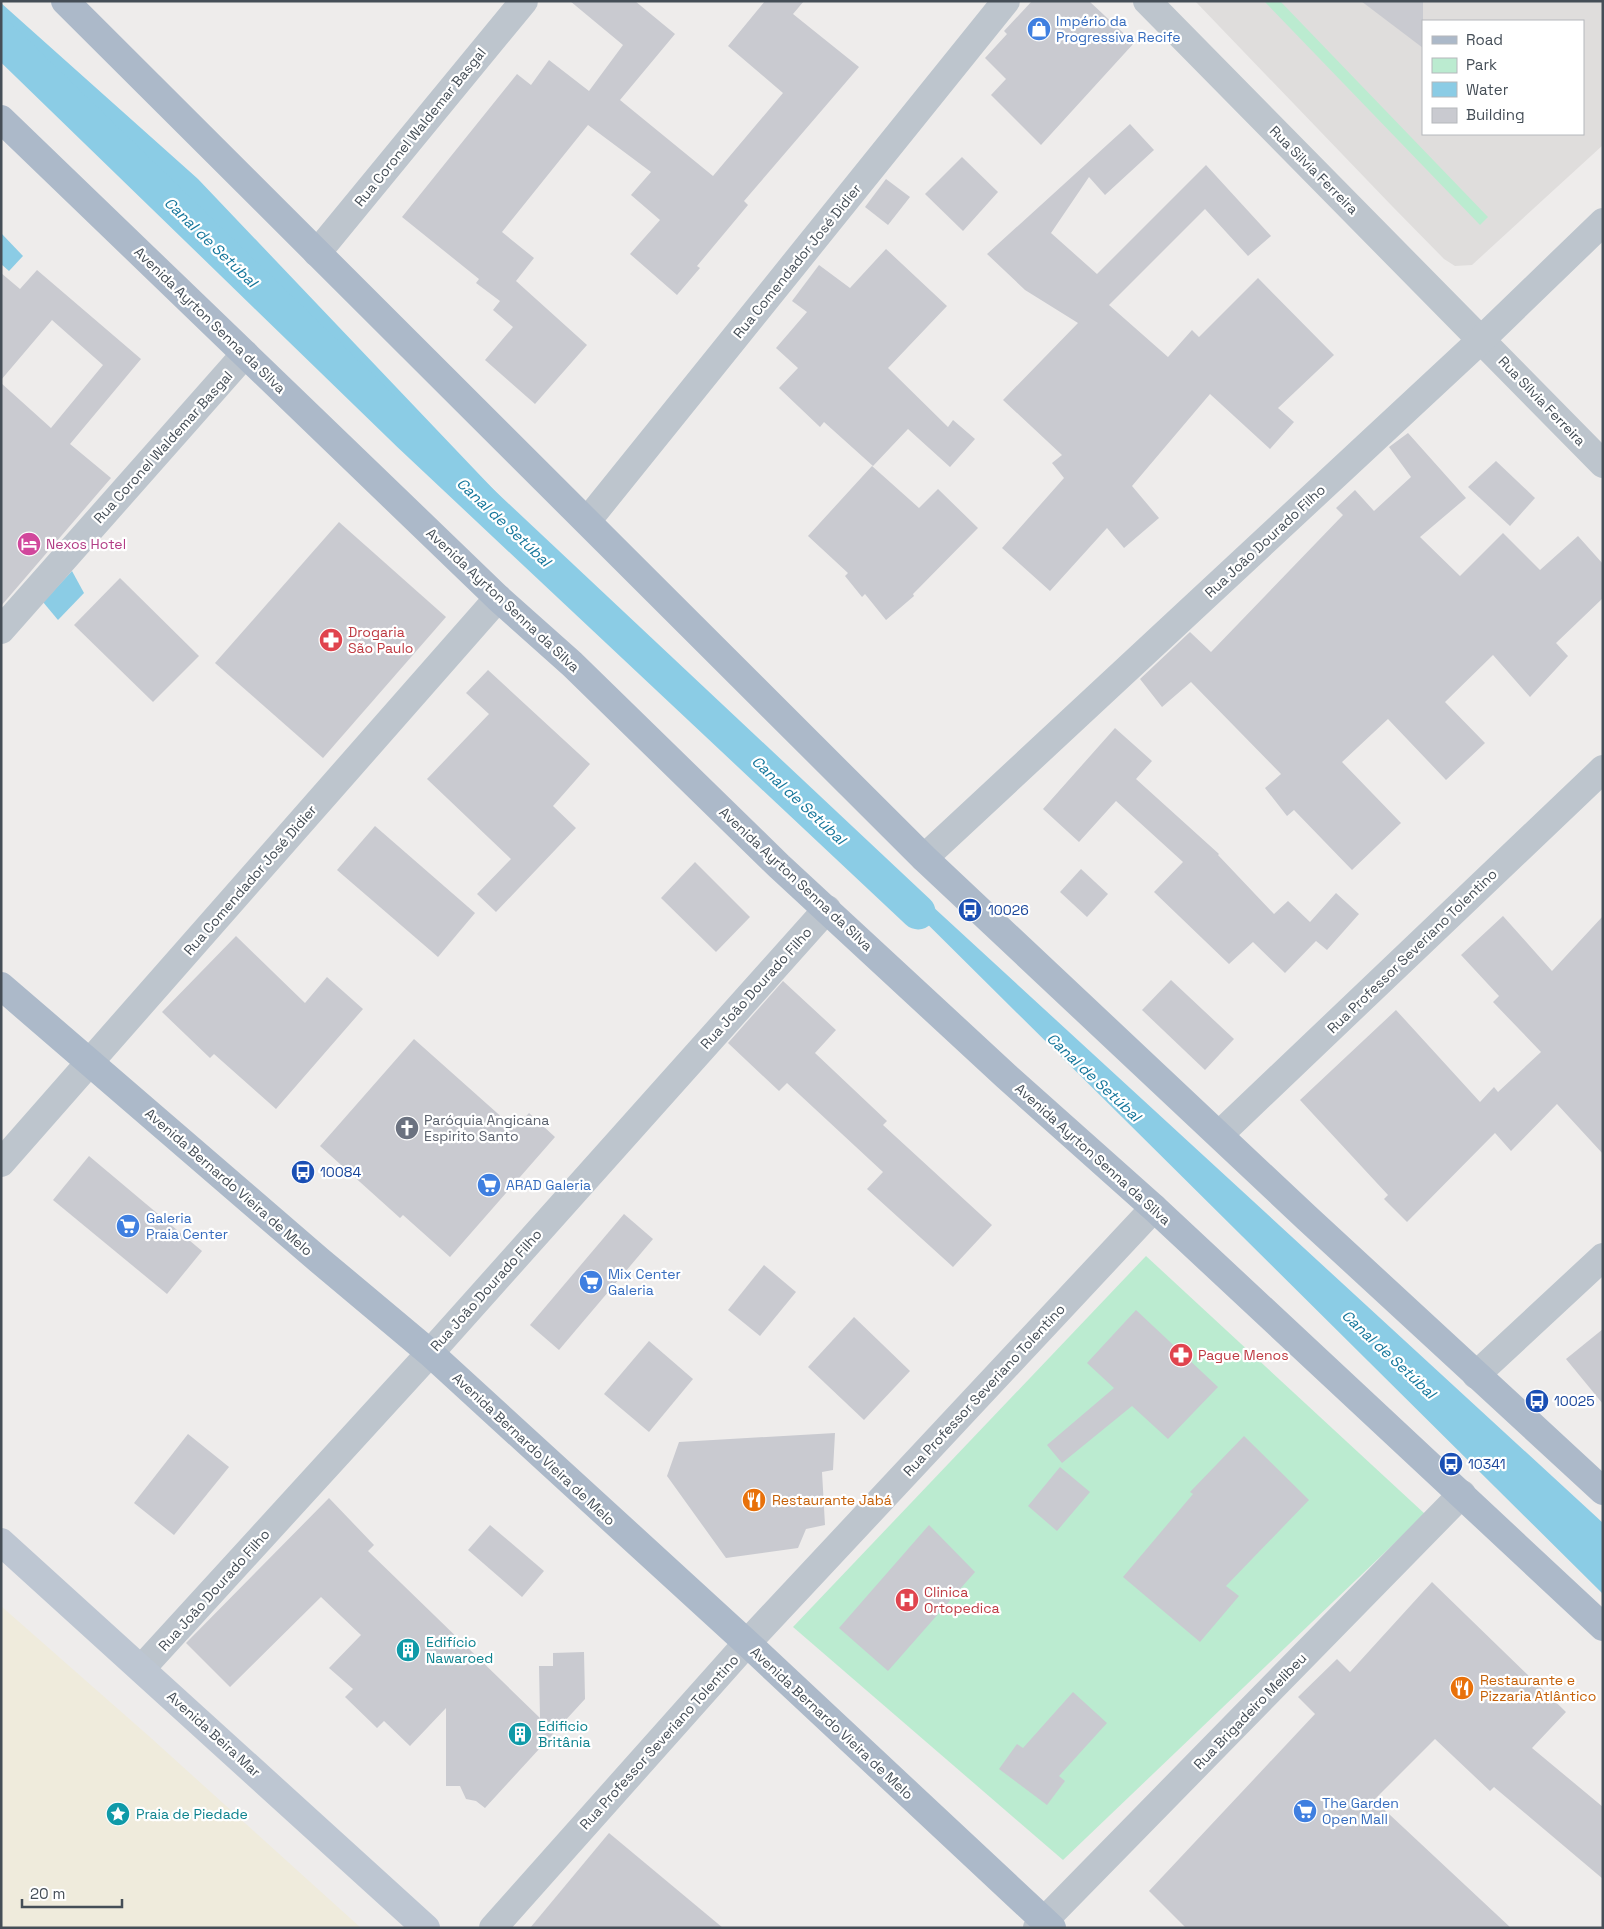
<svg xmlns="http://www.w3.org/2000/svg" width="1604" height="1929" font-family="'Space Grotesk',sans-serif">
<rect width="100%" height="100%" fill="#eeeceb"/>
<path fill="#dfdddc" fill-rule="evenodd" d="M 1195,1 L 1603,1 L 1603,145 L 1472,265 L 1455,266 L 1444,259 L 1391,205 ZM 1423,21 L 1583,21 L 1583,134 L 1423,134 Z"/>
<g fill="#bbebd0">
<path d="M 1264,1 L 1280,1 L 1488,217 L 1480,225 Z"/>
<path d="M 1146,1256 L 1425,1514 L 1063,1860 L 793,1627 Z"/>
</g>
<path fill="#efebdc" d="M 1,1606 L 151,1738 L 361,1928 L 1,1928 Z"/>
<g fill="#8bcce5">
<path d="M 1,3 L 198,179 L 596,597 L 1603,1523 L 1603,1594 L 883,880 L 1,36 Z"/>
<path d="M 1,233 L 23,256 L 9,271 L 1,264 Z"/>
<path d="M 72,571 L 84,593 L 58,620 L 43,602 Z"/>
</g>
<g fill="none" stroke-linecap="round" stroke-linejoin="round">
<path stroke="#8bcce5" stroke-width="35" d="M 1,38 L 410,435 L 918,912"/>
</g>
<g fill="#c9cad0">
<path d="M 570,1 L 635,1 L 675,34 L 620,100 L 713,176 L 783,93 L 728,46 L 765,1 L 804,1 L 793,14 L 859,67 L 744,201 L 748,205 L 697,266 L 700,268 L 677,295 L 630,254 L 660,220 L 631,195 L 651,172 L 588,125 L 502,232 L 534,258 L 516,281 L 587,345 L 535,404 L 485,360 L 513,327 L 493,310 L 500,301 L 476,283 L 479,279 L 402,217 L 517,74 L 531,85 L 549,60 L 589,91 L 623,45 Z"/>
<path d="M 1032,1 L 1089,1 L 1134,43 L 1041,145 L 991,95 L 1006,79 L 985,58 L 1007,34 L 1004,31 Z"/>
<path d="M 1361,1 L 1423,1 L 1423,48 Z"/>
<path d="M 1130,124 L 1154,150 L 1105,195 L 1089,177 L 1051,233 L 1097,274 L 1206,165 L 1271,236 L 1248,256 L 1205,209 L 1109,305 L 1168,357 L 1192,330 L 1199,337 L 1258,278 L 1334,355 L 1278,408 L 1294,422 L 1270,449 L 1210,394 L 1132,486 L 1159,518 L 1124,548 L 1107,528 L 1050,591 L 1002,548 L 1064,478 L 1052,463 L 1062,455 L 1003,400 L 1078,323 L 1025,290 L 987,254 Z"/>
<path d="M 962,157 L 998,192 L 963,231 L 925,194 Z"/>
<path d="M 886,179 L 910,197 L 888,225 L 865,207 Z"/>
<path d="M 886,249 L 947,306 L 888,368 L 948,427 L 953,420 L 975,439 L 950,467 L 908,429 L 873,466 L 824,422 L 820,427 L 779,388 L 798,368 L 776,348 L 807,312 L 792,301 L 819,265 L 850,288 Z"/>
<path d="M 37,270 L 141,359 L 70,444 L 111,478 L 1,606 L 1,383 L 51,428 L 103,365 L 52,320 L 1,380 L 1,273 L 20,289 Z"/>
<path d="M 1408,433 L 1466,498 L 1420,537 L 1460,576 L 1503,533 L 1540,570 L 1578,536 L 1603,564 L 1603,598 L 1556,643 L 1568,656 L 1530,697 L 1493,655 L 1445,702 L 1485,743 L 1446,780 L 1388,719 L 1342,762 L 1401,823 L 1352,870 L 1294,810 L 1287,816 L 1265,788 L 1281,774 L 1191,682 L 1162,707 L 1140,679 L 1190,632 L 1211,652 L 1343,515 L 1336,508 L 1355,490 L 1374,511 L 1411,477 L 1389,447 Z"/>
<path d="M 1496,461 L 1535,498 L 1510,526 L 1468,487 Z"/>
<path d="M 872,466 L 919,508 L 938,489 L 978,528 L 913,594 L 914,596 L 886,620 L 865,594 L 862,597 L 845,576 L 848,573 L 808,536 Z"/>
<path d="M 339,522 L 446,617 L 323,758 L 215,663 Z"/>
<path d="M 120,578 L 199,656 L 153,702 L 74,625 Z"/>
<path d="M 488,670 L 590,764 L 553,806 L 576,828 L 496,912 L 477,894 L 511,859 L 427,779 L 489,714 L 466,693 Z"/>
<path d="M 1115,728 L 1152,761 L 1136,779 L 1219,854 L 1218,855 L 1274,914 L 1288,901 L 1310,922 L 1336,893 L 1359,914 L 1327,950 L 1316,941 L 1285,973 L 1253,942 L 1229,964 L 1154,892 L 1183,862 L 1116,801 L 1079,842 L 1043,809 Z"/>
<path d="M 375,826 L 475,913 L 438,957 L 337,870 Z"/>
<path d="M 695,862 L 750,917 L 716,952 L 661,898 Z"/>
<path d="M 1081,869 L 1108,894 L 1087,917 L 1060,892 Z"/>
<path d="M 1503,916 L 1552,971 L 1603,916 L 1603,1154 L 1557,1104 L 1511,1151 L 1495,1133 L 1407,1222 L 1384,1199 L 1388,1195 L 1300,1100 L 1396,1010 L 1480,1102 L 1494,1087 L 1498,1092 L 1541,1052 L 1493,1002 L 1499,996 L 1461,955 Z"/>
<path d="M 236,936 L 305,1003 L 327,977 L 363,1009 L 276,1109 L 214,1054 L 210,1058 L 162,1012 Z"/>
<path d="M 1171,980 L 1234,1039 L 1205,1070 L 1142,1010 Z"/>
<path d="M 783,981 L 836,1030 L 815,1053 L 887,1121 L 883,1125 L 992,1225 L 953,1267 L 867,1189 L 883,1172 L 787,1083 L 779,1091 L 728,1043 Z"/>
<path d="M 414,1039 L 515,1129 L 529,1113 L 555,1137 L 450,1257 L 403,1215 L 400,1218 L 320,1146 Z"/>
<path d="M 89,1156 L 202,1251 L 167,1294 L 53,1200 Z"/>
<path d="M 624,1214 L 653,1239 L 559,1350 L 530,1325 Z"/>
<path d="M 764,1265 L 796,1292 L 760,1336 L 728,1310 Z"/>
<path d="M 1136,1310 L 1218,1387 L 1168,1439 L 1132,1406 L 1062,1463 L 1047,1445 L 1114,1388 L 1087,1363 Z"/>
<path d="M 854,1317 L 910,1371 L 864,1420 L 808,1367 Z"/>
<path d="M 1603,1329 L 1603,1404 L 1566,1359 Z"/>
<path d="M 649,1341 L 693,1379 L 649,1432 L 604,1394 Z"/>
<path d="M 835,1433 L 833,1470 L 822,1472 L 825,1525 L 806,1529 L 798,1548 L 726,1558 L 667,1476 L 679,1442 Z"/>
<path d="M 188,1434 L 229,1467 L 174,1535 L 134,1503 Z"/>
<path d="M 1244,1436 L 1309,1500 L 1226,1586 L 1239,1596 L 1200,1642 L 1123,1577 L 1193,1494 L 1190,1492 Z"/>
<path d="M 1060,1467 L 1090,1492 L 1057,1531 L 1028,1506 Z"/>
<path d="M 329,1498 L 374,1545 L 368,1551 L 540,1718 L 539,1666 L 553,1666 L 553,1653 L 584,1652 L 585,1699 L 485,1808 L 476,1801 L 466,1799 L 460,1786 L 446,1786 L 446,1708 L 410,1746 L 384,1721 L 377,1728 L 345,1697 L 353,1689 L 329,1668 L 361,1635 L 321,1597 L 230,1687 L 186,1643 Z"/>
<path d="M 490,1525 L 544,1571 L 522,1597 L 468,1550 Z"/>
<path d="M 929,1525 L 975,1572 L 888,1671 L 839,1628 Z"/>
<path d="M 1432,1582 L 1566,1712 L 1532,1748 L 1603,1807 L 1603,1879 L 1494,1787 L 1490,1791 L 1435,1739 L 1374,1800 L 1511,1928 L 1186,1928 L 1149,1891 L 1315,1714 L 1298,1697 L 1337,1659 L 1350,1672 Z"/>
<path d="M 1073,1692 L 1107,1723 L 1059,1776 L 1065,1781 L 1047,1805 L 999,1769 L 1017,1744 L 1023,1748 Z"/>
<path d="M 609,1833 L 723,1928 L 530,1928 Z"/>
</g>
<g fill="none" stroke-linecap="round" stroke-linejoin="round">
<g stroke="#bdc5cd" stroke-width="28">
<path d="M 1147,1 L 1603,464"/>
<path d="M 317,253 L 524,1"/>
<path d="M 588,520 L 1006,1"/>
<path d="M 1,630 L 245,354"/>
<path d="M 924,858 L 1482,339 L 1603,222"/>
<path d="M 1220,1134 L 1603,769"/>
<path d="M 1,1163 L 498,598"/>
<path d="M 1476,1375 L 1603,1257"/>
<path d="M 142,1668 L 430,1353 L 827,909"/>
<path d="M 493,1928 L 747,1643 L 1154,1208"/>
<path d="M 1037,1928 L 1462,1494"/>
</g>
<path stroke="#bdc6d2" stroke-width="28" d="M 1,1542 L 426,1928"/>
<g stroke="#acb9c9" stroke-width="28">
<path d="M 65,1 L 924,858 L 1307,1218 L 1603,1491"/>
<path d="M 1,119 L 498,598 L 572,664 L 779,866 L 1006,1076 L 1154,1208 L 1603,1627"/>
<path d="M 1,986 L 319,1260 L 430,1353 L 747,1643 L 1052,1928"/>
</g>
</g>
<defs>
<g id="shop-disc" transform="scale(1.25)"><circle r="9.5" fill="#3f7fe0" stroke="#fff"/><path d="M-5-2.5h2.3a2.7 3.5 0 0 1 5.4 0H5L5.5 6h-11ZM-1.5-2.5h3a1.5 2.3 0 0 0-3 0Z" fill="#fff"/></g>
<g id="hotel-disc" transform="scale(1.25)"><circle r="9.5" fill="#d1479c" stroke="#fff"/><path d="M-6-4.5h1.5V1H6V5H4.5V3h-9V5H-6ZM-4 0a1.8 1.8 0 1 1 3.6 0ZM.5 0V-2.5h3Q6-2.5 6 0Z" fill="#fff"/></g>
<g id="pharmacy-disc" transform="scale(1.25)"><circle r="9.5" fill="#e0444e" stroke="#fff"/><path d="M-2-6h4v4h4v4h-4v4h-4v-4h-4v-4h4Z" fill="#fff"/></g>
<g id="bus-disc" transform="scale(1.25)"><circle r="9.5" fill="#1a4fb4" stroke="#fff"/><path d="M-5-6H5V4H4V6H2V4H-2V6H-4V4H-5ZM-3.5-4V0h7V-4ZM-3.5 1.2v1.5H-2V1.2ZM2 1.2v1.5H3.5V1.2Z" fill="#fff"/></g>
<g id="church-disc" transform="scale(1.25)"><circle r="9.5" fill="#6b7280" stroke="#fff"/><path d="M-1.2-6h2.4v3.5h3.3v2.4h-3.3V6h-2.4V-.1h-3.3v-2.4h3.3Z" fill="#fff"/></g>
<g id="supermarket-disc" transform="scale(1.25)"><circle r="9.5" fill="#3f7fe0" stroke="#fff"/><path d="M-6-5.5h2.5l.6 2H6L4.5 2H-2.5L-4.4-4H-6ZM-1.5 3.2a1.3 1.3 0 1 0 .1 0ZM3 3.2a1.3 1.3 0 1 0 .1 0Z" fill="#fff"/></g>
<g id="restaurant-disc" transform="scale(1.25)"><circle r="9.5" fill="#e8710a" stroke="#fff"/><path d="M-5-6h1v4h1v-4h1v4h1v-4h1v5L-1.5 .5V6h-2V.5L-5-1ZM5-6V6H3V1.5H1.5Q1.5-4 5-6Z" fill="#fff"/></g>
<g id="hospital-disc" transform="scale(1.25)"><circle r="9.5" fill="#e0444e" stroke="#fff"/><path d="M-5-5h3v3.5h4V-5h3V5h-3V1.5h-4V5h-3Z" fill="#fff"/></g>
<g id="building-disc" transform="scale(1.25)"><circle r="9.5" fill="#0f9aa8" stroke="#fff"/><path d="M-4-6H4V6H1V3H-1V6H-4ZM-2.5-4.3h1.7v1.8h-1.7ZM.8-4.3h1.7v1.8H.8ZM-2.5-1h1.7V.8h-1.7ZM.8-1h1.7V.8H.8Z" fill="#fff"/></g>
<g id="sight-disc" transform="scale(1.25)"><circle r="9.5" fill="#0f9aa8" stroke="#fff"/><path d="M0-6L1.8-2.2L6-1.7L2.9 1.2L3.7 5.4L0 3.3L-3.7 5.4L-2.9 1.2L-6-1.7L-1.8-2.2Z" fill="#fff"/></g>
</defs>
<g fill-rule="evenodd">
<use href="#shop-disc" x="1039" y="29"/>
<use href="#hotel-disc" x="29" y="544"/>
<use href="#pharmacy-disc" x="331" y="640"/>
<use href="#bus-disc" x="970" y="910"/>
<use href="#church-disc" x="407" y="1128"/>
<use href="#bus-disc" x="303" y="1172"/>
<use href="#supermarket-disc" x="489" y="1185"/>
<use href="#supermarket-disc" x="128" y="1226"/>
<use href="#supermarket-disc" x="591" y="1282"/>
<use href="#pharmacy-disc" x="1181" y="1355"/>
<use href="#bus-disc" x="1537" y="1401"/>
<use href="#bus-disc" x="1451" y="1464"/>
<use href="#restaurant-disc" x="754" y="1500"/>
<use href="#hospital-disc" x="907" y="1600"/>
<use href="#building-disc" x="408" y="1650"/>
<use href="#restaurant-disc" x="1462" y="1688"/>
<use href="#building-disc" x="520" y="1734"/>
<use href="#supermarket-disc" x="1305" y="1811"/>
<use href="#sight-disc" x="118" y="1814"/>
</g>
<g text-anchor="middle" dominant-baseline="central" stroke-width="4.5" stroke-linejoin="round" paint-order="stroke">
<g font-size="14" fill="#366cbe" stroke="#fff" text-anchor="start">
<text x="1056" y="21">Império da<tspan x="1056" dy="16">Progressiva Recife</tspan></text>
<text x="506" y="1185">ARAD Galeria</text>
<text x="146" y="1218">Galeria<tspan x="146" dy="16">Praia Center</tspan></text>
<text x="608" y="1274">Mix Center<tspan x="608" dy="16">Galeria</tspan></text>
<text x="1322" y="1803">The Garden<tspan x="1322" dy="16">Open Mall</tspan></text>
</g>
<g font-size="14" fill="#454e57" stroke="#fff">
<text transform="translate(420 127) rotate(-51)">Rua Coronel Waldemar Basgal</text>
<text transform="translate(1314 170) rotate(45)">Rua Silvia Ferreira</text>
<text transform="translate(797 261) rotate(-51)">Rua Comendador José Didier</text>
<text transform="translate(210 320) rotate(44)">Avenida Ayrton Senna da Silva</text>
<text transform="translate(1542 401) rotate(46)">Rua Sílvia Ferreira</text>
<text transform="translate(163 447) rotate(-48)">Rua Coronel Waldemar Basgal</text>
<text transform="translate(1265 541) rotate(-43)">Rua João Dourado Filho</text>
<text transform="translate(503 600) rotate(43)">Avenida Ayrton Senna da Silva</text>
<text transform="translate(796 879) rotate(43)">Avenida Ayrton Senna da Silva</text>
<text transform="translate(250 880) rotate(-49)">Rua Comendador José Didier</text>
<text transform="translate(1412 951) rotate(-44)">Rua Professor Severiano Tolentino</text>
<text transform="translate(756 988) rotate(-48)">Rua João Dourado Filho</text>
<text transform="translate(1093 1154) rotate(42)">Avenida Ayrton Senna da Silva</text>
<text transform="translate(229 1182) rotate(41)">Avenida Bernardo Vieira de Melo</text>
<text transform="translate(486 1290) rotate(-48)">Rua João Dourado Filho</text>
<text transform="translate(984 1390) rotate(-47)">Rua Professor Severiano Tolentino</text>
<text transform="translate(534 1449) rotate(43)">Avenida Bernardo Vieira de Melo</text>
<text transform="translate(214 1590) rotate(-48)">Rua João Dourado Filho</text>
<text transform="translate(1250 1711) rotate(-46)">Rua Brigadeiro Melibeu</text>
<text transform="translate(832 1723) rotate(43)">Avenida Bernardo Vieira de Melo</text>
<text transform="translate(214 1734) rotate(42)">Avenida Beira Mar</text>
<text transform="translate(659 1742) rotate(-48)">Rua Professor Severiano Tolentino</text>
</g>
<g font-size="14" fill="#b23c85" stroke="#fff" text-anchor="start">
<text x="46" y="544">Nexos Hotel</text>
</g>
<g font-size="14" fill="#be3a42" stroke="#fff" text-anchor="start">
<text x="348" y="632">Drogaria<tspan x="348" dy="16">São Paulo</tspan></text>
<text x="1198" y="1355">Pague Menos</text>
<text x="924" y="1592">Clinica<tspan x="924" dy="16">Ortopedica</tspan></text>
</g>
<g font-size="14" fill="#164399" stroke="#fff" text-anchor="start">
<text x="988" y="910">10026</text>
<text x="320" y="1172">10084</text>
<text x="1554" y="1401">10025</text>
<text x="1468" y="1464">10341</text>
</g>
<g font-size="14" fill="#5b616d" stroke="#fff" text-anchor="start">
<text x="424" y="1120">Paróquia Angicana<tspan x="424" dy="16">Espirito Santo</tspan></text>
</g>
<g font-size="14" fill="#c56008" stroke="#fff" text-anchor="start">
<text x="772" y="1500">Restaurante Jabá</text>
<text x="1480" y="1680">Restaurante e<tspan x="1480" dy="16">Pizzaria Atlântico</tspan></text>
</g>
<g font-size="14" fill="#0d838f" stroke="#fff" text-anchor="start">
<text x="426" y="1642">Edifício<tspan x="426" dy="16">Nawaroed</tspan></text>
<text x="538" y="1726">Edificio<tspan x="538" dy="16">Britânia</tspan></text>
<text x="136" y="1814">Praia de Piedade</text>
</g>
<g font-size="15" font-style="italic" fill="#15769b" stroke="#fff">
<text transform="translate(211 242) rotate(44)">Canal de Setúbal</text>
<text transform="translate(504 522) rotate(43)">Canal de Setúbal</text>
<text transform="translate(799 800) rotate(43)">Canal de Setúbal</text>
<text transform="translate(1094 1077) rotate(43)">Canal de Setúbal</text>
<text transform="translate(1389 1354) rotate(43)">Canal de Setúbal</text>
</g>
</g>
<rect width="1604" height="1929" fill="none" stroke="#454e57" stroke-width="5"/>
<rect x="1422" y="20" width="162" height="115" fill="#ffffff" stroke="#b5b8bc"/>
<rect x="1432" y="36" width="25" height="8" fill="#acb9c9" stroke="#b5b8bc"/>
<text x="1466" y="45" font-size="15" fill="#454e57">Road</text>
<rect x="1432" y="58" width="25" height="15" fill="#bbebd0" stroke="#b5b8bc"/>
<text x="1466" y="70" font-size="15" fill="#454e57">Park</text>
<rect x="1432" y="82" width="25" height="15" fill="#8bcce5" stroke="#b5b8bc"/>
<text x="1466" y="95" font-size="15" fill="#454e57">Water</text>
<rect x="1432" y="108" width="25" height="15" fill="#c9cad0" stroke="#b5b8bc"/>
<text x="1466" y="120" font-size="15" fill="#454e57">Building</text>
<path d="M22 1899v8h100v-8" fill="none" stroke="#454e57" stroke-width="2.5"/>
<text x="30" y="1899" font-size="15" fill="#454e57" stroke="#ffffff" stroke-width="4" paint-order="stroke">20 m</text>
</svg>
